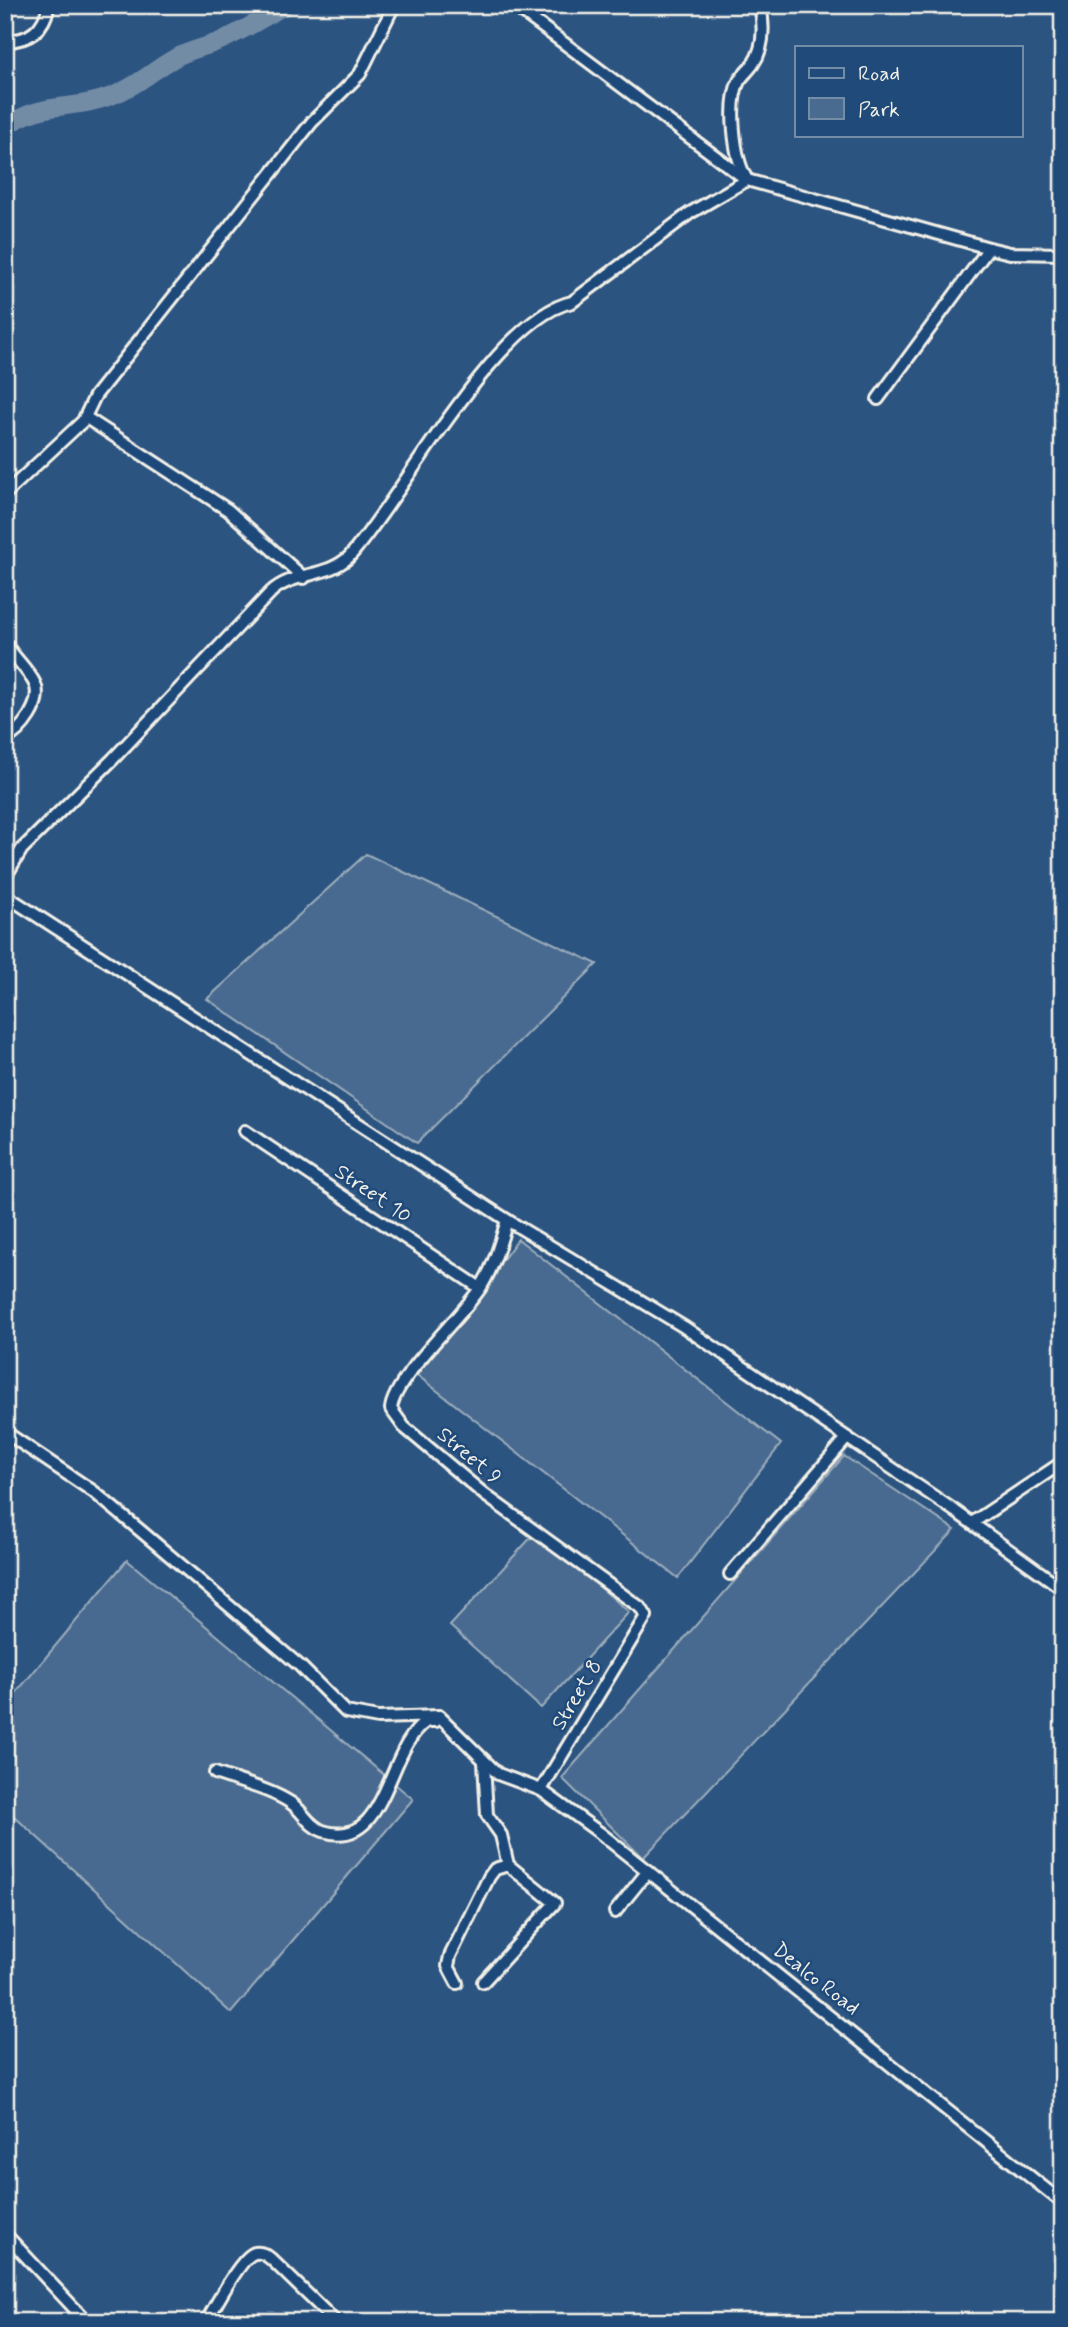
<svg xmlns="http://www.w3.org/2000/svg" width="1068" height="2327" font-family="Mynerve,sans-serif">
<rect width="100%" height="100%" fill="#2c5481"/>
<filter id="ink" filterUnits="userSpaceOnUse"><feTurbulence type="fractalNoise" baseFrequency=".0143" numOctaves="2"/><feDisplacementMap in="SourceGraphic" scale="14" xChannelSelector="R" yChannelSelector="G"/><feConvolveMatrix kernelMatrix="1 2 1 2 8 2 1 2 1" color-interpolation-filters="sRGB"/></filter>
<g filter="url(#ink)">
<g fill="#496b90" stroke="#9eaebc" stroke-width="2">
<path d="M 366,854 L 597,964 L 417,1143 L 207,999 Z"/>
<path d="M 518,1239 L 781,1444 L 678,1578 L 417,1375 Z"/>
<path d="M 844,1456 L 955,1530 L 643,1858 L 562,1778 Z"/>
<path d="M 536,1532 L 629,1612 L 541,1708 L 450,1626 Z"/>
<path d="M 127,1560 L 413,1799 L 231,2013 L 5,1808 L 5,1706 Z"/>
</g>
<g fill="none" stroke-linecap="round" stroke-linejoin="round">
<path stroke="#738ca6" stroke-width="18" d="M 5,127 C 45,99 71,112 111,96 C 136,87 153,70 175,58 C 189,50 206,47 220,41 C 243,31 265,17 286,5"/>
<g stroke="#f4f1e8" stroke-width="16">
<g id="minor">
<path d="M 513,5 L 747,180 L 989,248 L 1010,253 L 1063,254"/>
<path d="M 5,41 C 30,41 44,29 49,5"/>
<path d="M 746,178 C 734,157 728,103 739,81 C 743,75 749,70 753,64 C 765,47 764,25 760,5"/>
<path d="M 878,399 L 989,248"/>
<path d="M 85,417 L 228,510 L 304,578"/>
<path d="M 5,494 L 83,421 L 95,396 L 312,122 L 360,74 L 394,5"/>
<path d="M 5,643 C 13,657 28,669 35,684 C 43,703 22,731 5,739"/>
<path d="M 5,895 L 507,1220 L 684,1327 L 955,1511 L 1063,1589"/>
<path d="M 7,896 L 7,874 L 22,849 L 113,759 L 271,592 C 292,572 326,578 349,557 C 402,498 496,318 572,302 L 690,213 L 747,180"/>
<path d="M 245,1131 L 480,1288"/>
<path d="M 507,1220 C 500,1244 494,1266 481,1287 C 461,1318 394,1378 391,1409 L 404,1427 L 485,1495 L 641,1608 L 646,1616 L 541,1790"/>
<path d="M 5,1432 L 94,1492 L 142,1532 L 300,1666 L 346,1712 L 378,1718 L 439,1716 L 498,1774 L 541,1790 L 600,1833 L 1063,2203"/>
<path d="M 972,1523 L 1063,1462"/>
<path d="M 730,1574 L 847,1438"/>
<path d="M 215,1773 C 239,1782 270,1789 291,1803 C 303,1811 308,1826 323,1831 C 388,1852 386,1747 427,1721 L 436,1721"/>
<path d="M 615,1912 L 648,1871"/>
<path d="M 483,1982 L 555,1903 L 508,1865 L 501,1835 L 487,1815 L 484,1762 L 487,1764"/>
<path d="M 457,1983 L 448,1966 L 450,1956 L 489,1877 L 495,1869 L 508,1865"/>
<path d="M 5,2234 L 87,2322"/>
<path d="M 206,2322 C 214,2308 242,2255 255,2253 C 262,2252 266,2255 271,2259 L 336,2322"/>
</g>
</g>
<use href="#minor" stroke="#1f4a7a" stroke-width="10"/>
</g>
</g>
<g text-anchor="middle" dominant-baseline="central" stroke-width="5" stroke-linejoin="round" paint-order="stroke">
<g font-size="21" fill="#f4f1e8" stroke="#1f4a7a">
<text transform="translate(373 1194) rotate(34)">Street 10</text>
<text transform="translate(469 1456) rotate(40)">Street 9</text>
<text transform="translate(577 1695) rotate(-59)">Street 8</text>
<text transform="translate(816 1979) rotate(38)">Dealco Road</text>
</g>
</g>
<rect width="1068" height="2327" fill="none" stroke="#1f4a7a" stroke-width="28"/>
<rect x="14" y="14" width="1040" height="2299" fill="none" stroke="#f4f1e8" stroke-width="2.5" filter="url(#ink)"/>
<rect x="795" y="46" width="228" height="91" fill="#1f4a7a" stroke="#748da6" stroke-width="2"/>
<rect x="809" y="68" width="35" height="10" fill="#1f4a7a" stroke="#748da6" stroke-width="2"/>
<text x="858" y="80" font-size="21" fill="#f4f1e8">Road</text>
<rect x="809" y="98" width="35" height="21" fill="#496b90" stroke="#748da6" stroke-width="2"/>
<text x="858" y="116" font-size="21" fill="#f4f1e8">Park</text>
</svg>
